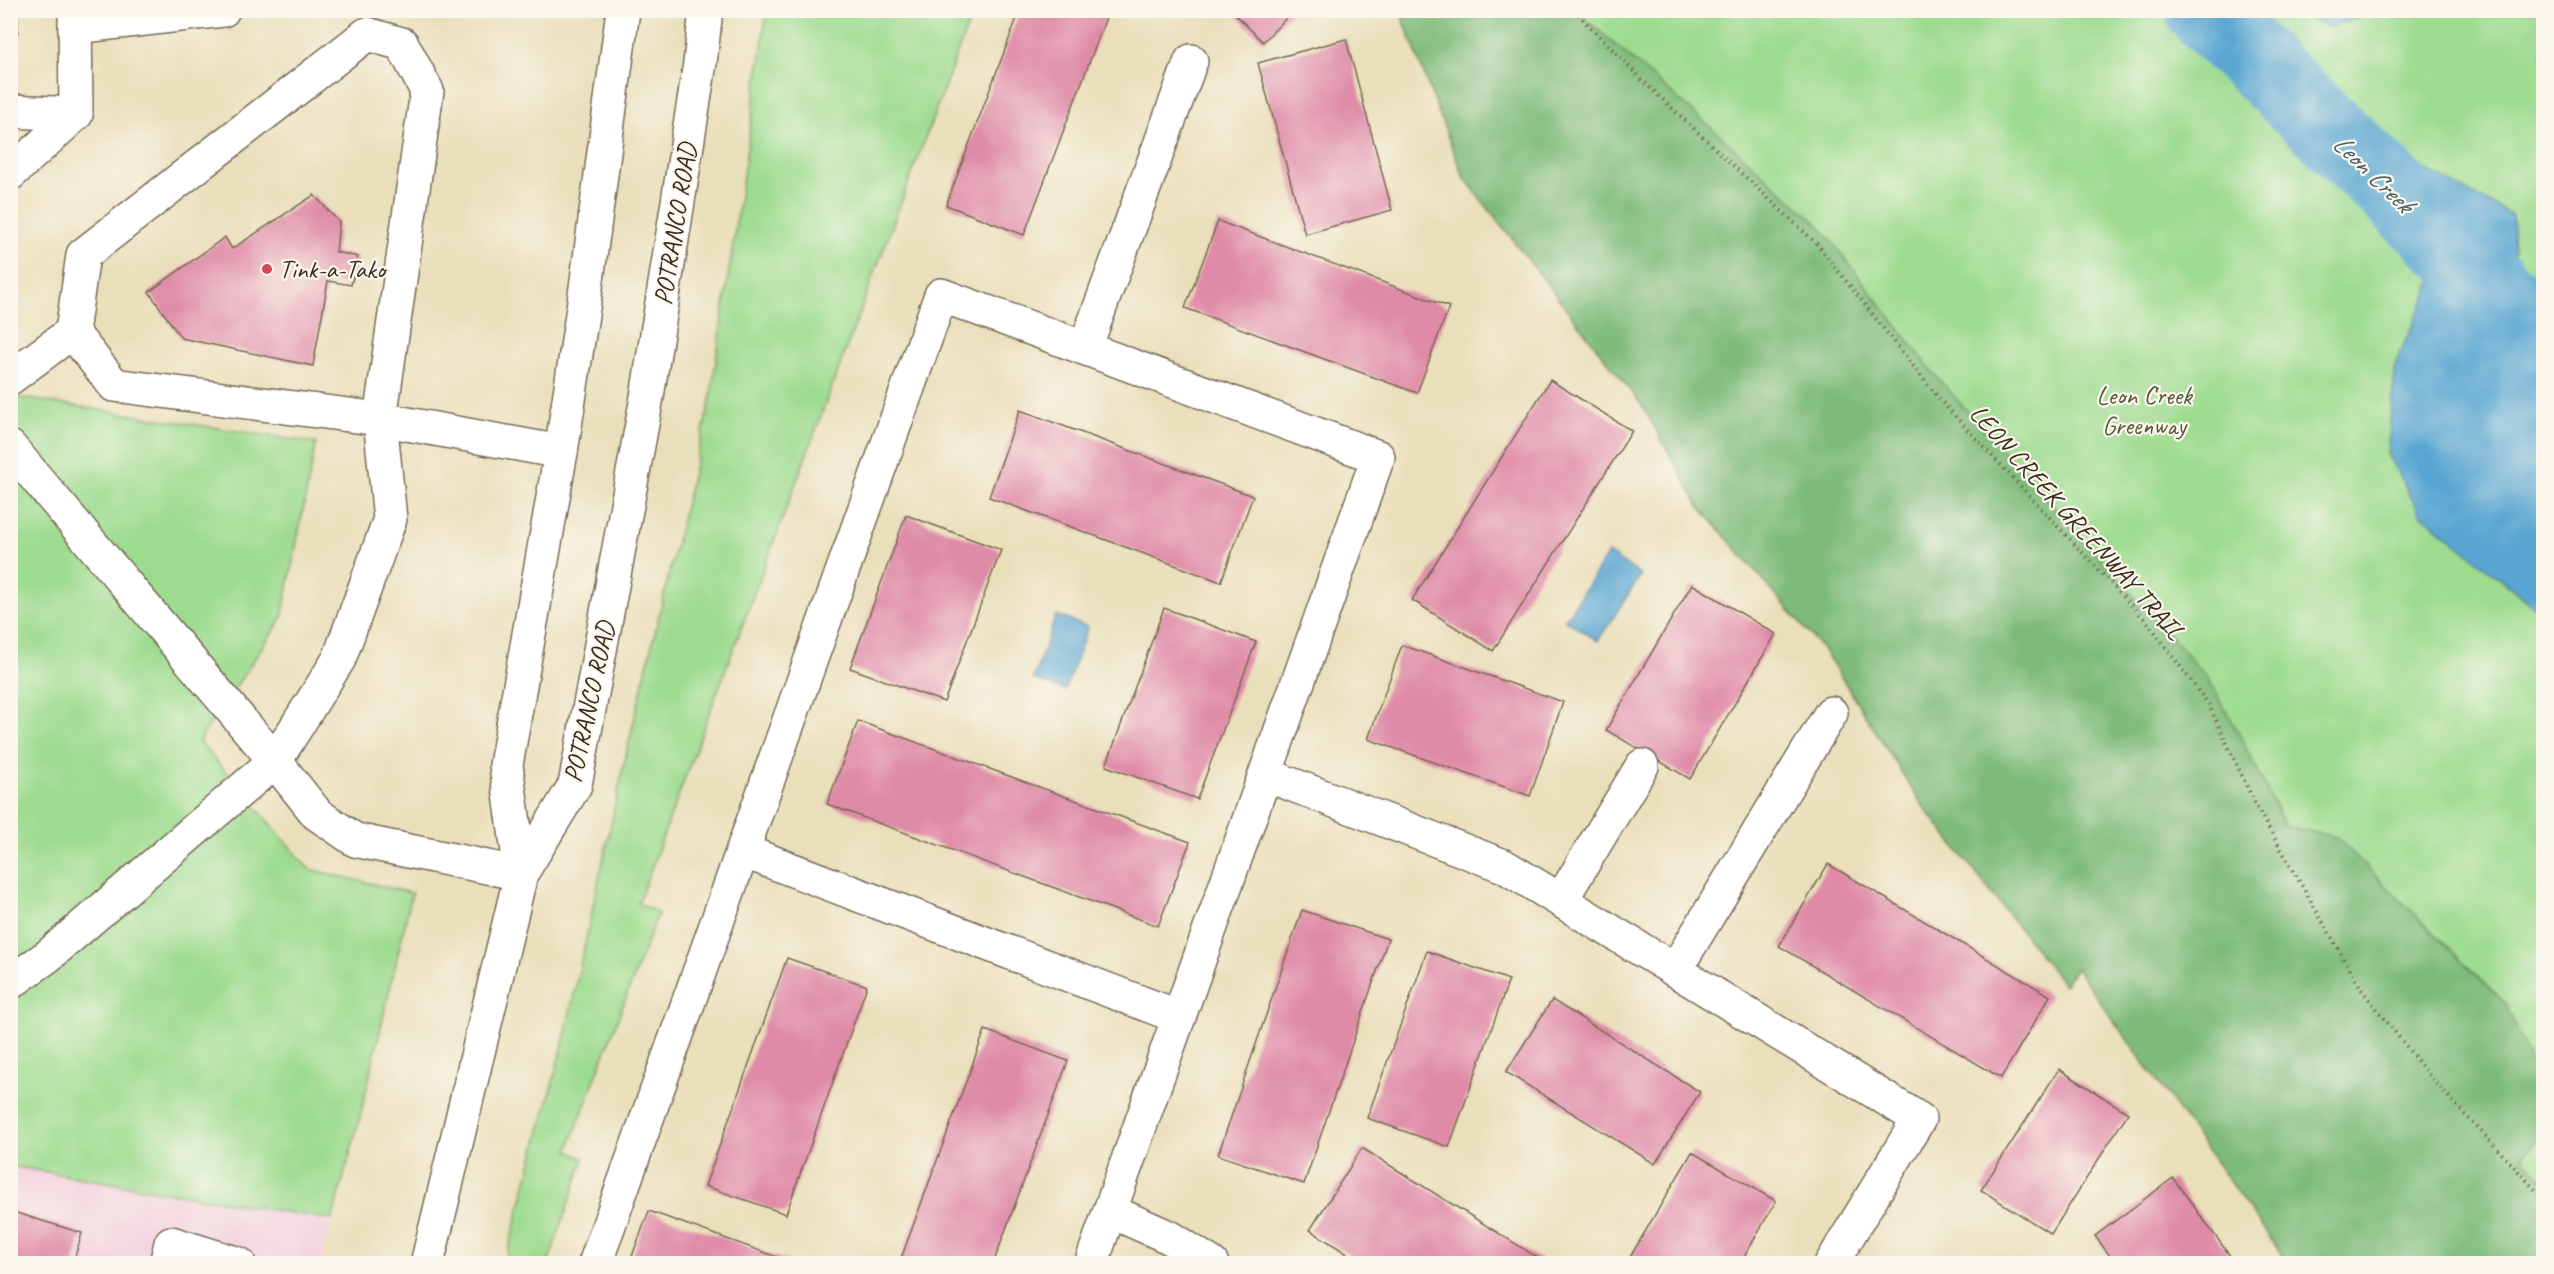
<svg xmlns="http://www.w3.org/2000/svg" width="2554" height="1274" font-family="Caveat,sans-serif">
<rect width="100%" height="100%" fill="#fbf7ec"/>
<filter id="ink" filterUnits="userSpaceOnUse"><feTurbulence type="fractalNoise" baseFrequency=".0167" numOctaves="2"/><feDisplacementMap in="SourceGraphic" scale="12" xChannelSelector="R" yChannelSelector="G"/><feConvolveMatrix kernelMatrix="1 2 1 2 8 2 1 2 1" color-interpolation-filters="sRGB"/></filter>
<filter id="wash" filterUnits="userSpaceOnUse"><feTurbulence type="fractalNoise" baseFrequency=".008" numOctaves="4" result="noise"/><feDisplacementMap in="SourceGraphic" scale="24" xChannelSelector="R" yChannelSelector="G"/><feGaussianBlur stdDeviation="1.35" result="paint"/><feColorMatrix in="noise" values="0 0 0 0 0 0 0 0 0 0 0 0 0 0 0 0 0 1.4 0 .05"/><feComposite in="paint" operator="in"/></filter>
<g filter="url(#wash)">
<rect width="100%" height="100%" fill="#eadfbb"/>
<path fill="#f3cfdf" d="M 10,1166 L 332,1220 L 320,1263 L 11,1263 Z"/>
<g fill="#9ddb8f" stroke="#6c8256" stroke-width="1.5">
<path d="M 767,11 L 973,11 L 638,903 L 658,913 L 568,1150 L 584,1159 L 548,1263 L 505,1263 L 564,1040 L 628,746 L 710,402 Z"/>
<path d="M 1400,11 L 2543,11 L 2543,1263 L 2288,1263 L 2076,968 L 2064,985 L 1921,803 L 1826,653 L 1700,507 L 1641,404 L 1463,176 Z"/>
<path d="M 10,396 L 316,443 L 282,618 L 199,741 L 309,869 L 412,893 L 360,1117 L 332,1220 L 11,1166 Z"/>
</g>
<path fill="#7ebb7a" stroke="#5c724c" stroke-width="1.5" d="M 1400,11 L 1576,11 L 1714,130 L 1820,226 L 1935,375 L 2206,676 L 2235,726 L 2285,826 L 2336,837 L 2506,1004 L 2543,1091 L 2543,1134 L 2523,1156 L 2543,1181 L 2543,1263 L 2288,1263 L 2076,968 L 2064,985 L 1921,803 L 1826,653 L 1700,507 L 1641,404 L 1463,176 Z"/>
<g fill="#59a6d2" stroke="#4a6878" stroke-width="1.5">
<path d="M 2291,11 L 2348,11 L 2356,19 L 2330,27 Z"/>
<path d="M 2417,165 L 2512,215 L 2515,271 L 2543,298 L 2543,614 L 2421,514 L 2387,454 L 2396,362 L 2437,271 L 2439,222 Z"/>
<path d="M 1608,553 L 1641,575 L 1598,641 L 1565,620 Z"/>
<path d="M 1056,615 L 1088,627 L 1065,690 L 1033,679 Z"/>
</g>
<g fill="none" stroke-linecap="round" stroke-linejoin="round">
<path stroke="#59a6d2" stroke-width="76" d="M 2203,10 L 2544,335"/>
</g>
<g id="blocks">
<g fill="#df8aa7">
<path d="M 10,10 L 18,10 L 18,33 L 10,32 Z"/>
<path d="M 1020,10 L 1109,10 L 1024,235 L 946,205 Z"/>
<path d="M 1231,10 L 1294,10 L 1263,42 Z"/>
<path d="M 1346,39 L 1392,210 L 1305,234 L 1258,63 Z"/>
<path d="M 314,195 L 339,222 L 336,252 L 358,257 L 351,285 L 328,281 L 313,366 L 181,338 L 149,292 L 225,237 L 232,249 Z"/>
<path d="M 1218,221 L 1449,307 L 1417,393 L 1185,308 Z"/>
<path d="M 1550,380 L 1632,431 L 1493,651 L 1412,600 Z"/>
<path d="M 1020,410 L 1253,496 L 1221,582 L 989,497 Z"/>
<path d="M 906,515 L 1001,550 L 944,702 L 850,668 Z"/>
<path d="M 1692,584 L 1776,634 L 1690,779 L 1606,730 Z"/>
<path d="M 1164,608 L 1256,642 L 1197,799 L 1106,766 Z"/>
<path d="M 1402,645 L 1563,702 L 1530,796 L 1368,739 Z"/>
<path d="M 858,721 L 1190,842 L 1158,926 L 827,804 Z"/>
<path d="M 1828,864 L 2050,996 L 2001,1078 L 1779,946 Z"/>
<path d="M 1302,910 L 1388,939 L 1304,1184 L 1218,1155 Z"/>
<path d="M 1427,951 L 1509,980 L 1449,1147 L 1367,1118 Z"/>
<path d="M 787,958 L 867,986 L 786,1214 L 705,1186 Z"/>
<path d="M 1552,1000 L 1700,1092 L 1655,1164 L 1506,1072 Z"/>
<path d="M 985,1030 L 1068,1061 L 993,1264 L 899,1264 Z"/>
<path d="M 2059,1069 L 2128,1113 L 2051,1234 L 1981,1190 Z"/>
<path d="M 1362,1148 L 1548,1264 L 1363,1264 L 1310,1230 Z"/>
<path d="M 1692,1152 L 1776,1201 L 1740,1264 L 1626,1264 Z"/>
<path d="M 2173,1178 L 2236,1264 L 2116,1264 L 2095,1236 Z"/>
<path d="M 10,1211 L 82,1233 L 73,1264 L 10,1264 Z"/>
<path d="M 649,1211 L 794,1263 L 794,1264 L 629,1264 Z"/>
</g>
</g>
</g>
<g filter="url(#ink)">
<use href="#blocks" fill-opacity="0" stroke="#786955" stroke-width="1.5"/>
<g fill="none" stroke-linecap="round" stroke-linejoin="round">
<g stroke="#786955" stroke-width="36">
<g id="minor">
<path d="M 75,27 L 223,10"/>
<path d="M 10,111 L 76,114"/>
<path d="M 10,174 L 76,114 L 75,10"/>
<path d="M 1085,348 L 1191,61"/>
<path d="M 10,378 L 72,332 L 83,255 L 367,34 L 402,44 L 427,91 L 380,419 L 561,452"/>
<path d="M 10,447 L 275,761 L 317,814 L 355,840 L 521,874"/>
<path d="M 1267,775 L 1504,866 L 1919,1119 L 1831,1264"/>
<path d="M 743,851 L 1179,1017"/>
<path d="M 1561,900 L 1642,766"/>
<path d="M 1675,970 L 1831,713"/>
<path d="M 10,983 L 48,956 L 275,761 L 339,659 L 390,519 L 380,419 L 114,385 L 72,332"/>
<path d="M 1110,1211 L 1171,1238 L 1212,1264"/>
<path d="M 166,1264 L 171,1243 L 239,1264"/>
<path d="M 595,1264 L 941,295 L 1378,457 L 1091,1264"/>
</g>
</g>
<g stroke="#786955" stroke-width="36">
<g id="major">
<path d="M 521,874 L 506,765 L 561,452 L 585,295 L 623,10"/>
<path d="M 427,1264 L 521,874 L 575,785 L 647,397 L 700,63 L 706,10"/>
</g>
</g>
<path stroke="#786955" stroke-width="4" stroke-dasharray="1.5 4.5" stroke-linecap="butt" d="M 1574,10 L 1643,81 L 1816,243 L 1941,401 L 2148,623 L 2209,705 L 2257,808 L 2362,990 L 2431,1078 L 2544,1199"/>
<use href="#minor" stroke="#fff" stroke-width="33"/>
<use href="#major" stroke="#fff" stroke-width="33"/>
</g>
</g>
<circle fill="#d1495b" stroke="#fbf7ec" stroke-width="2" cx="267" cy="269" r="6"/>
<g text-anchor="middle" dominant-baseline="central" stroke-width="4.5" stroke-linejoin="round" paint-order="stroke">
<g font-size="26" fill="#3b2a1e" stroke="#fbf7ec">
<text transform="translate(675 224) rotate(-81)">POTRANCO ROAD</text>
<text transform="translate(2077 522) rotate(48)">LEON CREEK GREENWAY TRAIL</text>
<text transform="translate(589 702) rotate(-78)">POTRANCO ROAD</text>
</g>
<g font-size="26" fill="#3b2a1e" stroke="#fbf7ec" text-anchor="start">
<text x="279" y="269">Tink-a-Tako</text>
</g>
<g font-size="26" fill="#54563a" stroke="#fbf7ec">
<text x="2144" y="395">Leon Creek<tspan x="2144" dy="30">Greenway</tspan></text>
</g>
<g font-size="27" font-style="italic" fill="#475c66" stroke="#fbf7ec">
<text transform="translate(2373 173) rotate(44)">Leon Creek</text>
</g>
</g>
<rect width="2554" height="1274" fill="none" stroke="#fbf7ec" stroke-width="36"/>
</svg>
